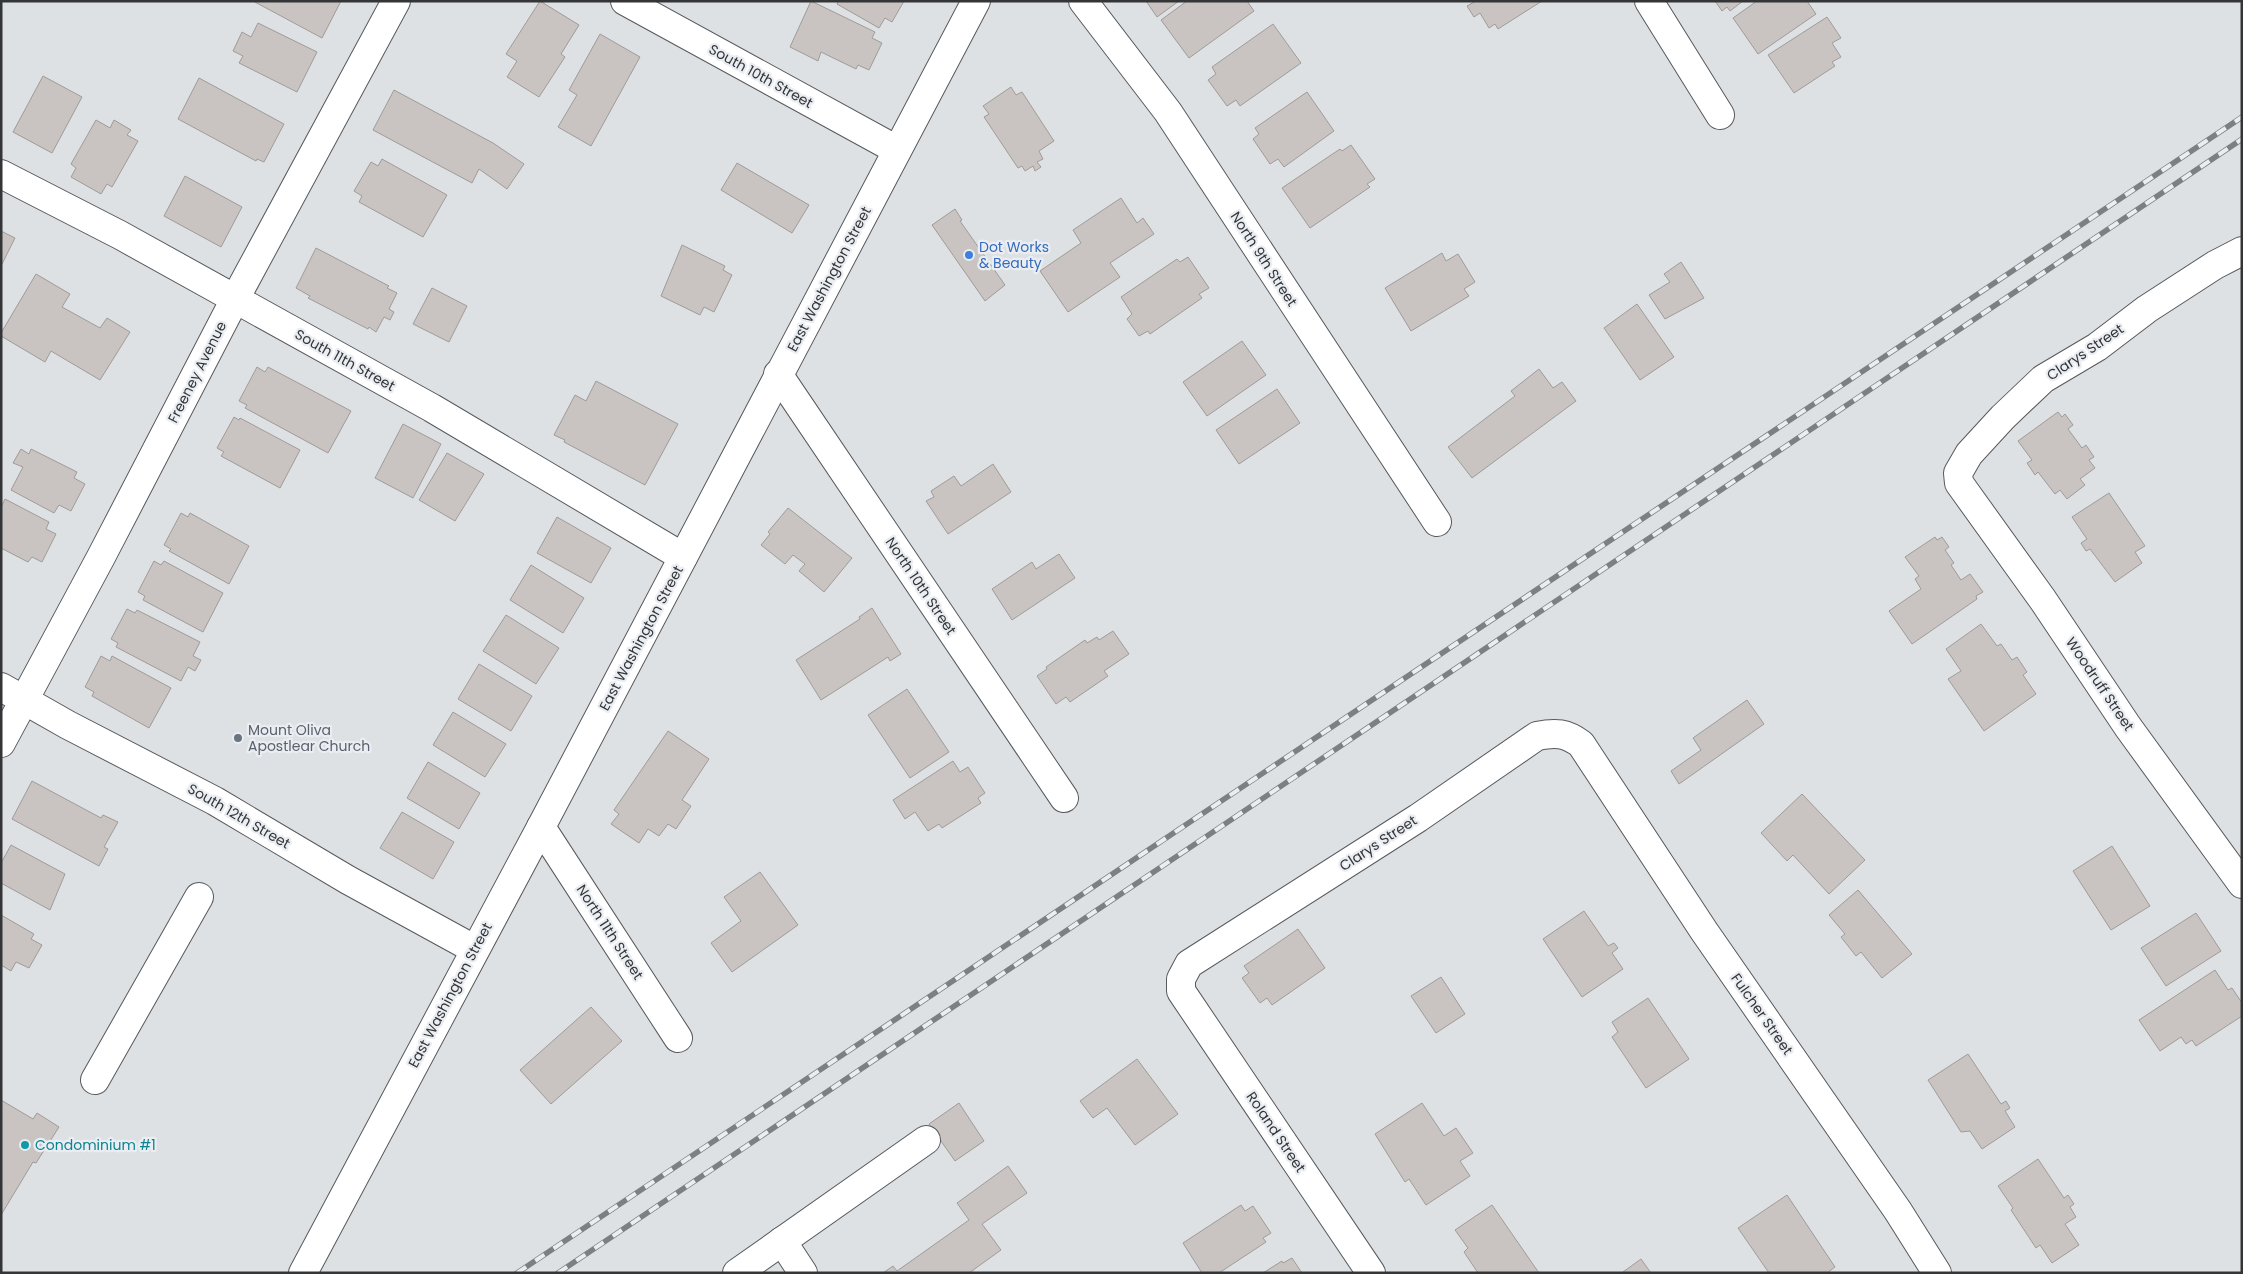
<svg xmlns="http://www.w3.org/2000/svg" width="2243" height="1274" font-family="Poppins,sans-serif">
<rect width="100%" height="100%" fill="#dde1e4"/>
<g fill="#c9c4c2" stroke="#a09b99">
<path d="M 253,1 L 341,1 L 322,38 Z"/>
<path d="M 540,1 L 579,25 L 561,54 L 565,57 L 539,97 L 507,77 L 517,61 L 506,54 Z"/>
<path d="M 811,1 L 875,32 L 872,38 L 882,43 L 869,70 L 858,65 L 856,69 L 821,52 L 818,61 L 790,47 Z"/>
<path d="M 838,1 L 904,1 L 892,22 L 885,18 L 879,28 L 837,4 Z"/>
<path d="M 1146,1 L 1179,1 L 1157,17 Z"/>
<path d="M 1187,1 L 1247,1 L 1254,11 L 1189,58 L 1161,20 Z"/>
<path d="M 1476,1 L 1542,1 L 1498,29 L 1495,24 L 1489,28 L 1480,13 L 1474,17 L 1467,6 Z"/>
<path d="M 1715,1 L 1743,1 L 1730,11 L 1727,7 L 1722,11 Z"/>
<path d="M 1757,1 L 1807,1 L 1816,14 L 1758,54 L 1733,18 Z"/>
<path d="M 1827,17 L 1841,38 L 1832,43 L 1841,57 L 1832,62 L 1835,66 L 1794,93 L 1768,55 Z"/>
<path d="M 258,23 L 317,52 L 297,92 L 239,63 L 243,56 L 233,51 L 242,32 L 251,37 Z"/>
<path d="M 1273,24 L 1301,63 L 1240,106 L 1236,100 L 1227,106 L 1208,80 L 1216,74 L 1212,67 Z"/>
<path d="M 600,34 L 640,57 L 591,146 L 558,127 L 577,95 L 569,90 Z"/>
<path d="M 43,76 L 82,97 L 52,153 L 13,132 Z"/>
<path d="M 199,78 L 284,124 L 264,162 L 257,159 L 256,161 L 178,119 Z"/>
<path d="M 1011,87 L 1016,95 L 1022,92 L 1054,141 L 1039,151 L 1043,159 L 1037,162 L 1041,167 L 1035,171 L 1033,166 L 1025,171 L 1022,166 L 1018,168 L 984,117 L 989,114 L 983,106 Z"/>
<path d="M 394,90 L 493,143 L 524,164 L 507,189 L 479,169 L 472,183 L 373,130 Z"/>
<path d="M 1307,92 L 1334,131 L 1284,167 L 1278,159 L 1270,164 L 1253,139 L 1259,134 L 1255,128 Z"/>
<path d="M 96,120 L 110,128 L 114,120 L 131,130 L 127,135 L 138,141 L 112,187 L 107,184 L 101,194 L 71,177 L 76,168 L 71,164 Z"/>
<path d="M 1351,145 L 1375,179 L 1367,184 L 1370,187 L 1310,228 L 1282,188 L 1340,149 L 1342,151 Z"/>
<path d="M 382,159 L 447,195 L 423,237 L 359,202 L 362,196 L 354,191 L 371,162 L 378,166 Z"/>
<path d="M 737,163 L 809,205 L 792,233 L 721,190 Z"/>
<path d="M 185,176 L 242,207 L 221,247 L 164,216 Z"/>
<path d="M 1121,198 L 1137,223 L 1143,218 L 1154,234 L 1110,263 L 1120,277 L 1068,312 L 1040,271 L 1081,243 L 1073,230 Z"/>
<path d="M 955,209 L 962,220 L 960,221 L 1005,285 L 985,301 L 932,225 Z"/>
<path d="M 1,231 L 15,238 L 1,266 Z"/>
<path d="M 682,245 L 725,266 L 723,270 L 732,275 L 714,312 L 704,307 L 700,315 L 661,296 Z"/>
<path d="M 316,248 L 389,286 L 387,288 L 397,293 L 389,309 L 394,312 L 390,320 L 384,317 L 376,332 L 369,327 L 368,329 L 308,298 L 310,296 L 296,288 Z"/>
<path d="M 1442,253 L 1446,261 L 1458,254 L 1475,282 L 1464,289 L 1469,296 L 1411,331 L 1385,288 Z"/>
<path d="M 1188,257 L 1209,288 L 1199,294 L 1202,298 L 1150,334 L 1148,331 L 1139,336 L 1127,319 L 1132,314 L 1121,297 L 1177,259 L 1180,262 Z"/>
<path d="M 1681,262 L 1704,298 L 1665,319 L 1649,295 L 1670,282 L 1664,274 Z"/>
<path d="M 36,274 L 70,294 L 62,307 L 100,328 L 107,318 L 130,332 L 100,380 L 51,351 L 45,362 L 1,336 L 1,333 Z"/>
<path d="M 432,288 L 467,306 L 449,342 L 413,324 Z"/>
<path d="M 1637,304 L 1674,357 L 1640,380 L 1604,328 Z"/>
<path d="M 1242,341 L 1266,375 L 1207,416 L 1183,382 Z"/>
<path d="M 257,367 L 265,372 L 268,367 L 351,411 L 328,453 L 245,408 L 247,405 L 239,401 Z"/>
<path d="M 1539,369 L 1553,388 L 1562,382 L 1576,401 L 1472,478 L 1448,447 L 1515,396 L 1511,391 Z"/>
<path d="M 596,381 L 678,424 L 645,485 L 564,442 L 565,440 L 554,435 L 575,395 L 586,401 Z"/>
<path d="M 1277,389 L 1300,423 L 1239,464 L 1216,430 Z"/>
<path d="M 2058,412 L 2062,417 L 2065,414 L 2073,425 L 2068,429 L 2082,448 L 2086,445 L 2094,457 L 2089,460 L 2095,468 L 2080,479 L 2085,485 L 2067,499 L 2060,490 L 2055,494 L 2038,472 L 2035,475 L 2027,463 L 2032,460 L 2018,441 Z"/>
<path d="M 234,417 L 239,420 L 240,418 L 300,450 L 280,488 L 221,456 L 224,452 L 217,448 Z"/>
<path d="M 403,424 L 441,444 L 413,498 L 375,478 Z"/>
<path d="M 21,449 L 29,454 L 31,449 L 77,472 L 74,478 L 85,484 L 71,511 L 59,505 L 54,513 L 11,490 L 23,467 L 13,463 Z"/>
<path d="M 447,453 L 484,474 L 455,521 L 419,500 Z"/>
<path d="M 993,464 L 1011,492 L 948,534 L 926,501 L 934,497 L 931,491 L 954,476 L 961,486 Z"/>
<path d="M 2109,493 L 2145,546 L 2135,552 L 2142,563 L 2115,582 L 2090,549 L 2086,551 L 2081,543 L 2087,539 L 2072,517 Z"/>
<path d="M 5,499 L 49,522 L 46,529 L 56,534 L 42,562 L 32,557 L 28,562 L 1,548 L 1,507 Z"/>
<path d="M 788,508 L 852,558 L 824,592 L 799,571 L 805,564 L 793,555 L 785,564 L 761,545 L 770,534 L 768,532 Z"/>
<path d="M 181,513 L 188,517 L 190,513 L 249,546 L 229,584 L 169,551 L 171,549 L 164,545 Z"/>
<path d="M 557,517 L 611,548 L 591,583 L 537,553 Z"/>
<path d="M 1935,537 L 1937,540 L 1942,537 L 1949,547 L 1945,550 L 1954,563 L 1951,565 L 1961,580 L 1970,574 L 1983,592 L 1976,596 L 1977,599 L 1912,644 L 1889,611 L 1921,589 L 1915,579 L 1919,576 L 1905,557 Z"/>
<path d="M 1059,554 L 1075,578 L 1012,620 L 992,589 L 1032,562 L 1036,569 Z"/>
<path d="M 154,561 L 161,565 L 164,561 L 223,593 L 203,632 L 143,600 L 145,596 L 138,592 Z"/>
<path d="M 531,565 L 584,598 L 563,633 L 510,600 Z"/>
<path d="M 872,608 L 901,654 L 890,661 L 888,657 L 821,700 L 796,660 L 860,619 L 859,617 Z"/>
<path d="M 127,609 L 135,613 L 137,610 L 200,642 L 193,656 L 201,660 L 195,671 L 188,667 L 181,681 L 116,647 L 118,643 L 111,639 Z"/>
<path d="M 506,615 L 559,648 L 536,684 L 483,651 Z"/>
<path d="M 1981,624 L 1997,646 L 2001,644 L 2012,660 L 2017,657 L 2027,672 L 2023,675 L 2036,694 L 1984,731 L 1948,679 L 1961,671 L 1946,649 Z"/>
<path d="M 1113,631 L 1129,654 L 1104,671 L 1108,676 L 1070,702 L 1066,697 L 1056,704 L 1037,676 L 1047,669 L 1046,667 L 1085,640 L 1087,643 L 1097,637 L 1099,640 Z"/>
<path d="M 101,656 L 110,661 L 112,656 L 171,688 L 149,728 L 92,696 L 94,692 L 85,687 Z"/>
<path d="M 479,664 L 532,696 L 511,731 L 458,699 Z"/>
<path d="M 907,689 L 949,752 L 910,778 L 868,715 Z"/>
<path d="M 1747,700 L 1764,724 L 1679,784 L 1671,771 L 1701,750 L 1693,738 Z"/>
<path d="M 453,712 L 506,744 L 485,777 L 433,745 Z"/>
<path d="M 668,731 L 709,759 L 682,800 L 691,806 L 676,829 L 668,824 L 659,836 L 648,829 L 639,843 L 611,824 L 619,814 L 614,810 Z"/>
<path d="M 953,761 L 960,772 L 968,767 L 985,793 L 978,798 L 981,803 L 942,828 L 939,824 L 928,831 L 915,812 L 905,819 L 893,800 Z"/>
<path d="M 428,762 L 480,793 L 459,829 L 407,798 Z"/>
<path d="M 32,781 L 101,818 L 103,815 L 118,822 L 104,847 L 108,849 L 99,866 L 12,819 Z"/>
<path d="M 1802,794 L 1865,860 L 1829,894 L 1793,855 L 1787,861 L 1761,833 Z"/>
<path d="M 402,812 L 454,842 L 433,879 L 380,848 Z"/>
<path d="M 11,845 L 65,874 L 50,910 L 1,883 L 1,863 Z"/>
<path d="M 2112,846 L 2150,906 L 2111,930 L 2073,871 Z"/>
<path d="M 760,872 L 798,925 L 732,972 L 711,943 L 741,921 L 724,897 Z"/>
<path d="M 1858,890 L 1912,954 L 1882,978 L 1861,952 L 1856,956 L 1841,937 L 1845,934 L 1829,915 Z"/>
<path d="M 1584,911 L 1608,946 L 1614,943 L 1618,948 L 1612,953 L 1623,969 L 1582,997 L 1543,939 Z"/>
<path d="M 2196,913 L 2221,951 L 2166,986 L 2141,948 Z"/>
<path d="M 1,915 L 34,934 L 31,939 L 42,945 L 29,968 L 16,962 L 11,971 L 1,965 Z"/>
<path d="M 1298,929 L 1325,968 L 1272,1005 L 1267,998 L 1260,1003 L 1242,978 L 1249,973 L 1244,966 Z"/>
<path d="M 2215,970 L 2228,990 L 2232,988 L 2242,1003 L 2242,1016 L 2196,1046 L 2192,1040 L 2186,1044 L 2181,1037 L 2160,1051 L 2139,1020 Z"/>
<path d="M 1441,977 L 1465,1014 L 1436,1033 L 1411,996 Z"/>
<path d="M 1648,998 L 1689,1059 L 1646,1088 L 1612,1037 L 1618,1032 L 1612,1022 Z"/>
<path d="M 591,1007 L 622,1041 L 551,1104 L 520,1070 Z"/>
<path d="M 1968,1054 L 2001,1104 L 2006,1101 L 2010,1108 L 2005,1111 L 2015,1127 L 1982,1149 L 1970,1131 L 1961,1132 L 1928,1080 Z"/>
<path d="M 1137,1059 L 1178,1114 L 1135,1145 L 1107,1108 L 1093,1118 L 1080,1101 Z"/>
<path d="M 1,1100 L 33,1119 L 37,1113 L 59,1127 L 36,1163 L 33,1162 L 1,1215 Z"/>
<path d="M 959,1103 L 984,1141 L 955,1161 L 929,1124 Z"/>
<path d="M 1422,1103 L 1444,1136 L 1456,1128 L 1473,1153 L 1460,1161 L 1470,1176 L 1426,1205 L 1409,1179 L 1405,1182 L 1375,1134 Z"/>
<path d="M 2038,1159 L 2064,1198 L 2068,1195 L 2074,1204 L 2070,1207 L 2076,1217 L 2065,1224 L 2079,1245 L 2052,1263 L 2040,1245 L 2036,1248 L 2011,1210 L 2013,1208 L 1998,1186 Z"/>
<path d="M 1008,1166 L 1027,1193 L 982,1224 L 1001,1250 L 969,1273 L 883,1273 L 893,1266 L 897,1271 L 969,1220 L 957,1203 Z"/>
<path d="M 1787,1195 L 1835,1267 L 1827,1273 L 1769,1273 L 1738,1228 Z"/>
<path d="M 1241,1205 L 1245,1211 L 1253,1206 L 1271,1233 L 1263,1238 L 1266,1242 L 1219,1273 L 1202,1273 L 1183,1243 Z"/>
<path d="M 1492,1205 L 1539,1273 L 1478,1273 L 1464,1252 L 1468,1248 L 1455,1230 Z"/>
<path d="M 1292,1258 L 1302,1273 L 1263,1273 L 1282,1261 L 1283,1263 Z"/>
<path d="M 1641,1259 L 1651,1273 L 1623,1273 L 1623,1272 Z"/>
</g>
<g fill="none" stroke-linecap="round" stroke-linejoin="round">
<g stroke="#565a5d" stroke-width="30">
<g id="minor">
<path d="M 625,1 L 897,150"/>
<path d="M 1083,1 L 1168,112 L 1437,522"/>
<path d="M 1649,1 L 1720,115"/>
<path d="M 1,174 L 120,235 L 432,408 L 683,557"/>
<path d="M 2242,251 L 2215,265 L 2147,309 L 2097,347 L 2043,379 L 2003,417 L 1969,454 L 1958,473 L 1959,483 L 2043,600 L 2128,727 L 2242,884"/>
<path d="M 778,374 L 1064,798"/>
<path d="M 1,687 L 68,725 L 215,801 L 348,880 L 474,949"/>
<path d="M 1,743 L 101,557 L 235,299 L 396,1"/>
<path d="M 541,827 L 678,1038"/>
<path d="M 95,1080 L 199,897"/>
<path d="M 782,1241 L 803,1273"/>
<path d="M 737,1273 L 926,1140"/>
<path d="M 1371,1273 L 1181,991 L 1181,979 L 1189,964 L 1418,818 L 1537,736 C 1556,732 1566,733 1581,744 L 1704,931 L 1898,1211 L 1937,1273"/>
</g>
</g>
<g stroke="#565a5d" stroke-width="30">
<path id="major" d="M 303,1273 L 541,827 L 976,1"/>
</g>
<use href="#minor" stroke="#fff" stroke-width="28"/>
<use href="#major" stroke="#fff" stroke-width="28"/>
<g stroke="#7d7f81" stroke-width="5.5">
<g id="rail">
<path d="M 517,1273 L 2242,117"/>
<path d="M 558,1273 L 2242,139"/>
</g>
</g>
<use href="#rail" stroke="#eaeef2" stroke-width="4" stroke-dasharray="11" stroke-linecap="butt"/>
</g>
<circle fill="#3f7fe0" stroke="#eaeef2" stroke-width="2" cx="969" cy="255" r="5"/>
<circle fill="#6b7280" stroke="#eaeef2" stroke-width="2" cx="238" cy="738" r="5"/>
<circle fill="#0f9aa8" stroke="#eaeef2" stroke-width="2" cx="25" cy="1145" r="5"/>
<g text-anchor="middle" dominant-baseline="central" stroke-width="4.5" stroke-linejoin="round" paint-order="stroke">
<g font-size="14" fill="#343537" stroke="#eaeef2">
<text transform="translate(761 76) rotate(29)">South 10th Street</text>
<text transform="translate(1264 259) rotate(57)">North 9th Street</text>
<text transform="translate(829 279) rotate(-62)">East Washington Street</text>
<text transform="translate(2085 352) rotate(-34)">Clarys Street</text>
<text transform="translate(345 360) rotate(29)">South 11th Street</text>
<text transform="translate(197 372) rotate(-63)">Freeney Avenue</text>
<text transform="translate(921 586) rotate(56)">North 10th Street</text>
<text transform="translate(641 638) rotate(-62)">East Washington Street</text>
<text transform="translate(2100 684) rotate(56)">Woodruff Street</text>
<text transform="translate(239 816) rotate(30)">South 12th Street</text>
<text transform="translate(1378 843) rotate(-33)">Clarys Street</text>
<text transform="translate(610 932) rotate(57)">North 11th Street</text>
<text transform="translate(450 995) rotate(-62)">East Washington Street</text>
<text transform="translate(1762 1014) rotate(55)">Fulcher Street</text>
<text transform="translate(1276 1132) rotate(56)">Roland Street</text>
</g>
<g font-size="14" fill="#366cbe" stroke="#eaeef2" text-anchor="start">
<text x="979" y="247">Dot Works<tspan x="979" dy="16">&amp; Beauty</tspan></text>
</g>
<g font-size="14" fill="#5b616d" stroke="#eaeef2" text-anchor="start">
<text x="248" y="730">Mount Oliva<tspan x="248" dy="16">Apostlear Church</tspan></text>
</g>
<g font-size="14" fill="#0d838f" stroke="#eaeef2" text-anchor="start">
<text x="35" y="1145">Condominium #1</text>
</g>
</g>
<rect width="2243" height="1274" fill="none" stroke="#343537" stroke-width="5"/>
</svg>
